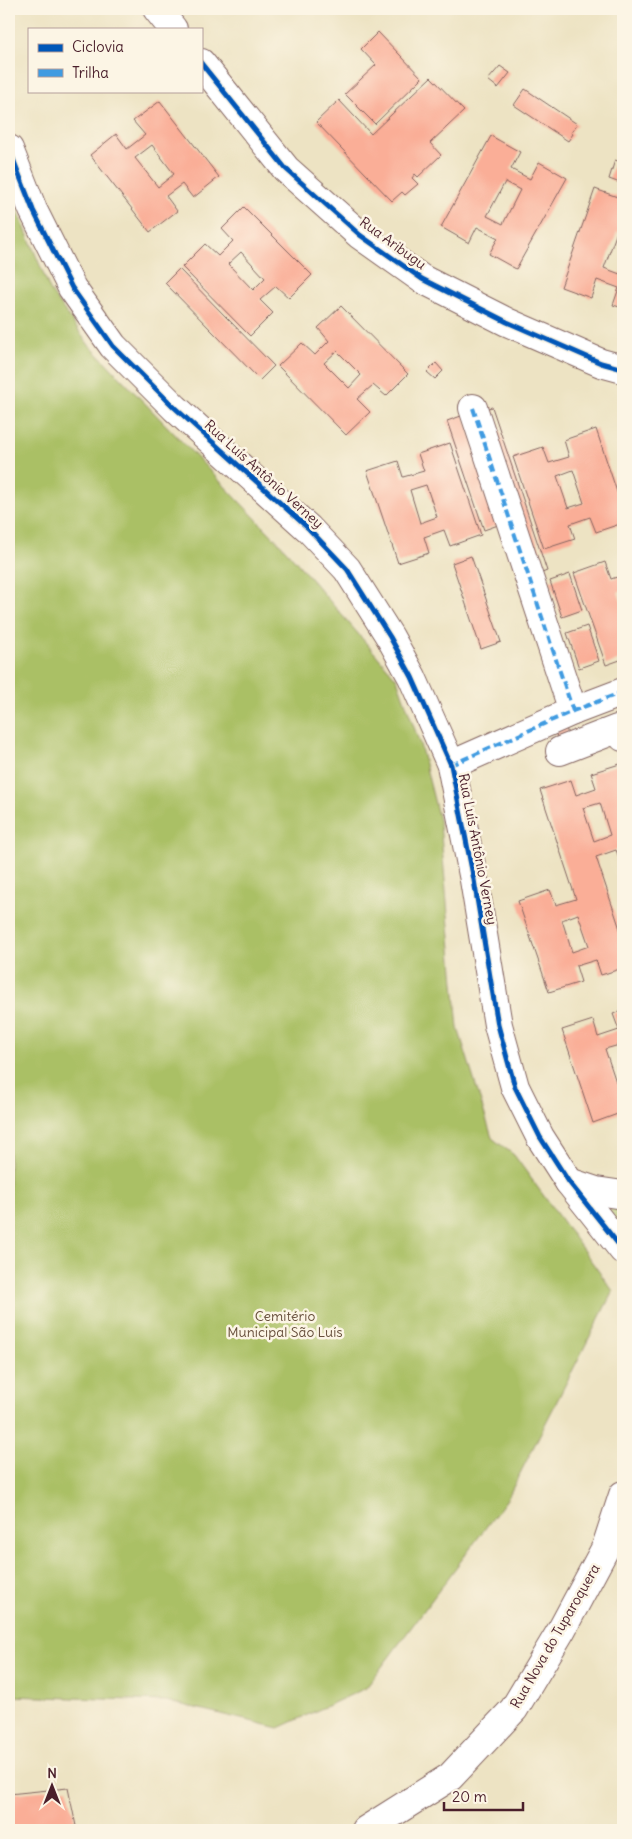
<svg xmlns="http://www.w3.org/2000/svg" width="632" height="1839" font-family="Delius,sans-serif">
<rect width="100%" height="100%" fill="#fcf5e5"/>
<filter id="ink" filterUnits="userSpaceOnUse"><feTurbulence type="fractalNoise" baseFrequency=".02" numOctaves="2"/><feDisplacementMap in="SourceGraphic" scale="10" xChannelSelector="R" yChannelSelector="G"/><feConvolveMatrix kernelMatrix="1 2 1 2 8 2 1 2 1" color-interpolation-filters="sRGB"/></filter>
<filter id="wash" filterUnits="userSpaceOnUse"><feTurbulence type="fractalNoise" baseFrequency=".0096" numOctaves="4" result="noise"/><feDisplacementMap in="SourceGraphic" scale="20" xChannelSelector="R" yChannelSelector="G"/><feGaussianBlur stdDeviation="1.12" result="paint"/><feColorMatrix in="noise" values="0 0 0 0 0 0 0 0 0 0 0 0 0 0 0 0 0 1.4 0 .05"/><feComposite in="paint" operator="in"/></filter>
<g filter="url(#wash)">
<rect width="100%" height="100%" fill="#ede3c3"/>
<g fill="#aac065" stroke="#7a7048">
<path d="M 9,189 L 50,290 L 88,344 L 286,550 L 397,679 L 420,744 L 440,824 L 458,1028 L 492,1138 L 514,1155 L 613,1291 L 507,1499 L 366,1688 L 279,1728 L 166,1701 L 9,1696 Z"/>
<path d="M 623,1205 L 623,1236 L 608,1208 Z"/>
</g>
<g id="blocks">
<g fill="#faae97" fill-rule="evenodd">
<path d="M 378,32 L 422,78 L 375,124 L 345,94 L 376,65 L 361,49 Z"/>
<path d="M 500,66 L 510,73 L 498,88 L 488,80 Z"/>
<path d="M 431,77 L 464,111 L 430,143 L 441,155 L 418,177 L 415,174 L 412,178 L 418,184 L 405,195 L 402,192 L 392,201 L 316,122 L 339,100 L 371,134 Z"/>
<path d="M 525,89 L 577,124 L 571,133 L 573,134 L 568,141 L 514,105 Z"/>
<path d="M 160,101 L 219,177 L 193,198 L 182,184 L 166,196 L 177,211 L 150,232 L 90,155 L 116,134 L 127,149 L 145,135 L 133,121 ZM 152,145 L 174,174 L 158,187 L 135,158 Z"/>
<path d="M 491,136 L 520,152 L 511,169 L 530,179 L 539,162 L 567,178 L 516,269 L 489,254 L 498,238 L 477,227 L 469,243 L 441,227 ZM 505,182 L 520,190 L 503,224 L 487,216 Z"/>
<path d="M 615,160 L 623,163 L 623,184 L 609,179 Z"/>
<path d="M 595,189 L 623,199 L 623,207 L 620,217 L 623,218 L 623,234 L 617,232 L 604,268 L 620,274 L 623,267 L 623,308 L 613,305 L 619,288 L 597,280 L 591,298 L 561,287 Z"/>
<path d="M 244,207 L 312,275 L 289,298 L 276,286 L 260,300 L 273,313 L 250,336 L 182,267 L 205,244 L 218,256 L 233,241 L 222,229 ZM 241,252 L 265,278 L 253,290 L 228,264 Z"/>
<path d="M 179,269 L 274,366 L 260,380 L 165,283 Z"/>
<path d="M 341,306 L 408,374 L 386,396 L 373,385 L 357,399 L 370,412 L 346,435 L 278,366 L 302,343 L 315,355 L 329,341 L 318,328 ZM 337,351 L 361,375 L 349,388 L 324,363 Z"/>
<path d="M 436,363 L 443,371 L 435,379 L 427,372 Z"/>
<path d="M 492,407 L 547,571 L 532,577 L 480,410 Z"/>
<path d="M 464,415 L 501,524 L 484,530 L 447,421 Z"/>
<path d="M 596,429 L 623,510 L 623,523 L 596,532 L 590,517 L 570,524 L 575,539 L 544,549 L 513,457 L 543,447 L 549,463 L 569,457 L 564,440 ZM 573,470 L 584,503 L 568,508 L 557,476 Z"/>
<path d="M 450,443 L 481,535 L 450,546 L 444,530 L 424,537 L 429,553 L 398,563 L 367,471 L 398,461 L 403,477 L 424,471 L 418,454 ZM 426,485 L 437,517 L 420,523 L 410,490 Z"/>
<path d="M 471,556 L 501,642 L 481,649 L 452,563 Z"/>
<path d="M 605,562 L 611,579 L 623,575 L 623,590 L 618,592 L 623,607 L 623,659 L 606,665 L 574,573 Z"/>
<path d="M 570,574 L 582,610 L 562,617 L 550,581 Z"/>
<path d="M 587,626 L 599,661 L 579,668 L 567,633 Z"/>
<path d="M 564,721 L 569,738 L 558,741 L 553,724 Z"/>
<path d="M 623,763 L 623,864 L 622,865 L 616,850 L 596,857 L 623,938 L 623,968 L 601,975 L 596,960 L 576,966 L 581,982 L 549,992 L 518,901 L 550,890 L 556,905 L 576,899 L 540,790 L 571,780 L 576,795 L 596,788 L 591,773 ZM 600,803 L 610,835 L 594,841 L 583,808 ZM 578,914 L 589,946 L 572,952 L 562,920 Z"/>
<path d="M 623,1010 L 623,1044 L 605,1049 L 616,1082 L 623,1080 L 623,1095 L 619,1097 L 623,1112 L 593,1123 L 562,1030 L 593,1020 L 598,1037 L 619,1030 L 613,1014 Z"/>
<path d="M 68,1788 L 76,1826 L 50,1830 L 9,1830 L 9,1794 Z"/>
</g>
</g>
</g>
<g filter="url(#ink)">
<use href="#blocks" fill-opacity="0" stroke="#836460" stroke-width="1"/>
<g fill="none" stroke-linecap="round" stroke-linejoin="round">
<g stroke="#836460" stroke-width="30">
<g id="minor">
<path d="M 157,9 L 173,29"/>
<path d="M 201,63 L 286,169 L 360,235 L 422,279 L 507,322 L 601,363 L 623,369"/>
<path d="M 9,149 L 33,210 L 72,288 L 113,346 L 175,408 L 309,529 L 347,569 L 390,637 L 412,677 L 451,765 L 474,880 L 498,1025 L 515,1087 L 540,1137 L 569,1182 L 623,1250"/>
<path d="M 473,408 L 573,711"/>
<path d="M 560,751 L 617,729 L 623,737"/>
<path d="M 451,765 L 573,711 L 623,692"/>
<path d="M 569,1182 L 596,1191 L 623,1195"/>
<path d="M 366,1830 L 450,1777 L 514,1709 L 562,1629 L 606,1547 L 623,1495"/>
</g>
</g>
<use href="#minor" stroke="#fff" stroke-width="28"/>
<g stroke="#409be1" stroke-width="4" stroke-dasharray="8 4" stroke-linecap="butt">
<path d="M 473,408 L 573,711"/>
<path d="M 451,765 L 573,711 L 623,692"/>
</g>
<g stroke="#fcf5e5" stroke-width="8">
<g id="cycleway">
<path d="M 201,63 L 286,169 L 360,235 L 422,279 L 507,322 L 601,363 L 623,369"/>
<path d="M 9,149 L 33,210 L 72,288 L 113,346 L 175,408 L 309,529 L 347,569 L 390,637 L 412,677 L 451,765 L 474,880 L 498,1025 L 515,1087 L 540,1137 L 569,1182 L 623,1250"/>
</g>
</g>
<use href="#cycleway" stroke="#0057b8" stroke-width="5"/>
</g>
</g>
<g text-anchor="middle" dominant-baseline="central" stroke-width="5" stroke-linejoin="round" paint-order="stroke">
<g font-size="14" fill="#4a1f2b" stroke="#fcf5e5">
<text transform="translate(393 243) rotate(36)">Rua Aribugu</text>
<text transform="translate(264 474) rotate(42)">Rua Luís Antônio Verney</text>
<text transform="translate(478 849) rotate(79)">Rua Luís Antônio Verney</text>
<text transform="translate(555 1636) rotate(-60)">Rua Nova do Tuparoquera</text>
</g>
<g font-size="14" fill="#674f3c" stroke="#fcf5e5">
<text x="285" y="1316">Cemitério<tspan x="285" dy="16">Municipal São Luís</tspan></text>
</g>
</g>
<rect width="632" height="1839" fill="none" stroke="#fcf5e5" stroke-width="30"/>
<rect x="28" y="28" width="175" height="65" fill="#fcf5e5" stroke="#b59f9b"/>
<rect x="38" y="44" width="25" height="8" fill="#0057b8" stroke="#b59f9b"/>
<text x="72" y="52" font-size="15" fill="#4a1f2b">Ciclovia</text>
<rect x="38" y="69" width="25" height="8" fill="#409be1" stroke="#b59f9b"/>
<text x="72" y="78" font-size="15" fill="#4a1f2b">Trilha</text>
<g transform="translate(52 1786)" stroke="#fcf5e5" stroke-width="4" paint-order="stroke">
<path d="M0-4L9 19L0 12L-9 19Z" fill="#4a1f2b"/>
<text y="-8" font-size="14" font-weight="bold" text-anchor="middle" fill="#4a1f2b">N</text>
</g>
<path d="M444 1802v8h79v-8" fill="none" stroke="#4a1f2b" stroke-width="2.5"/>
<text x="452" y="1802" font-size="15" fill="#4a1f2b" stroke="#fcf5e5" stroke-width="4" paint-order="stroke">20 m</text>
</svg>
